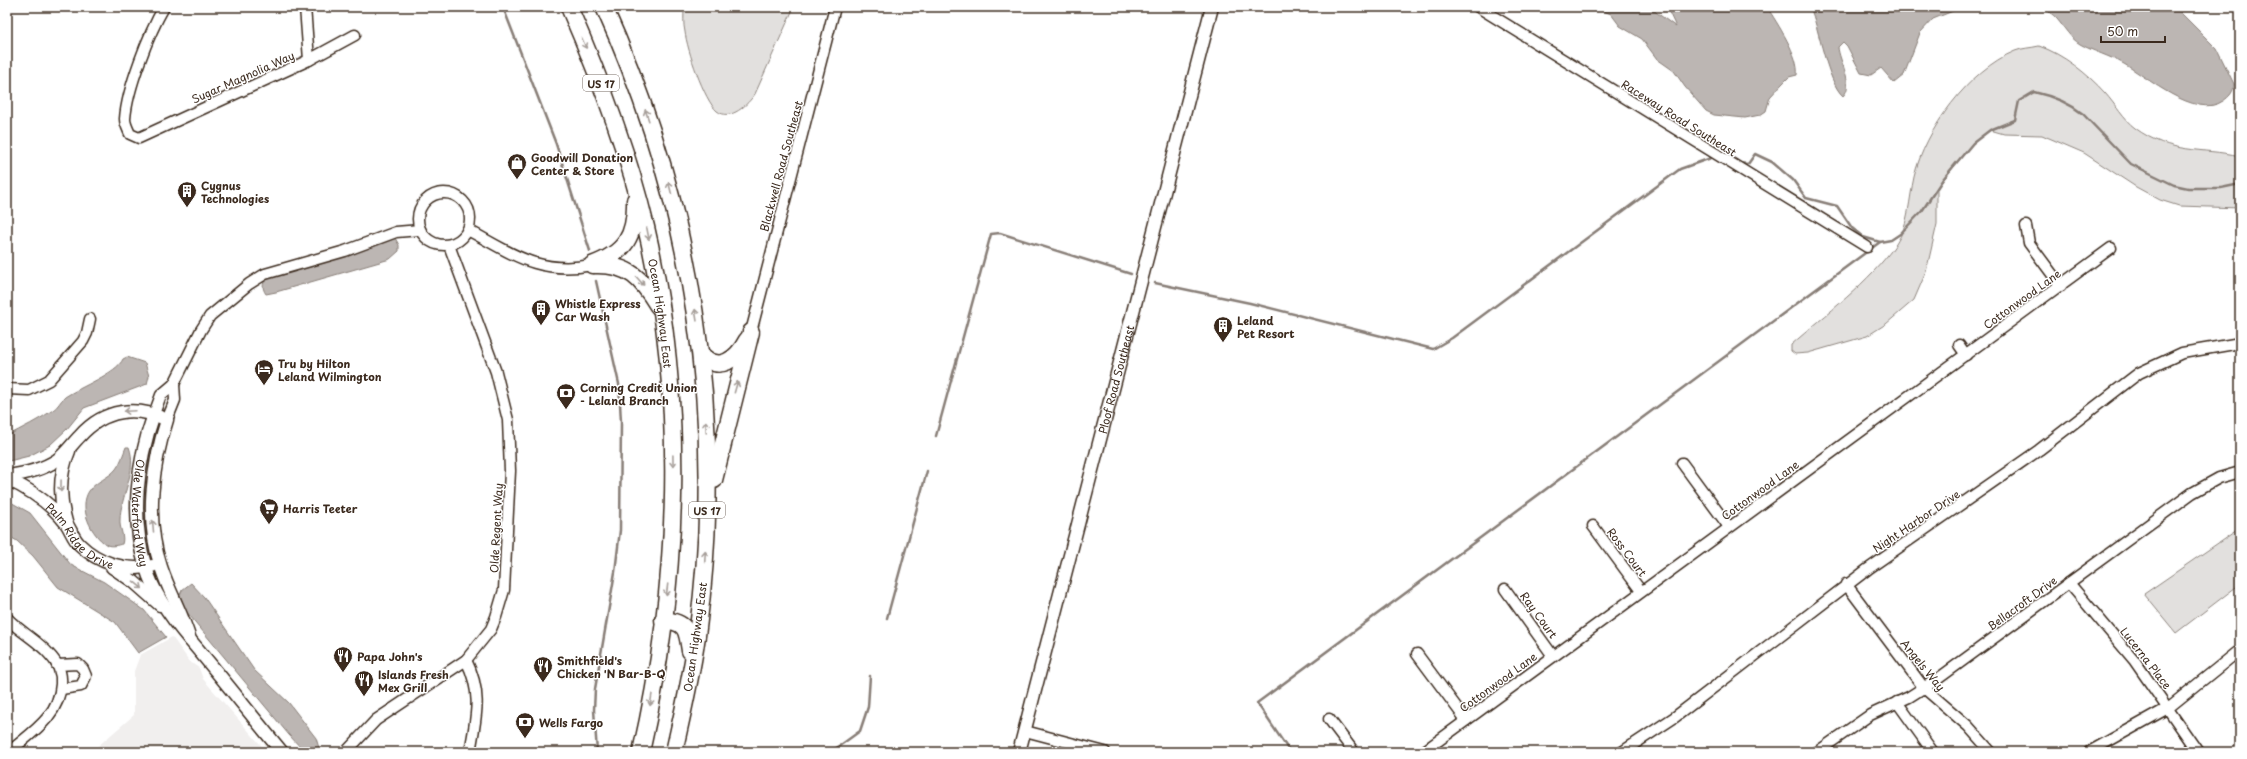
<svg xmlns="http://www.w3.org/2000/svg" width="2247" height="759" font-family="'Playpen Sans',sans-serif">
<rect width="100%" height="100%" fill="#fff"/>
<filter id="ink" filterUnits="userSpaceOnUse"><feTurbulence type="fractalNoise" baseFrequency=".025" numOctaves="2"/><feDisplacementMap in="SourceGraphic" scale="8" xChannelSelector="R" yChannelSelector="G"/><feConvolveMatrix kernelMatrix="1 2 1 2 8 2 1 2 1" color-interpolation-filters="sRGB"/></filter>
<g filter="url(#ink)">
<path fill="#f1efee" d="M 172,637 L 190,662 L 199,668 L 203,679 L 267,752 L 91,752 L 134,715 L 134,671 L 140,655 Z"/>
<g fill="#e2e0de" stroke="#8e857e">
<path d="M 684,7 L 794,7 L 755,94 C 748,104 731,122 717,111 C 704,100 687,49 685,32 C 683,24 684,15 684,7 Z"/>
<path d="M 2039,46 C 2063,54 2088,74 2105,93 C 2115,104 2124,120 2135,128 C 2172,155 2200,147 2240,156 L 2240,208 L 2179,206 L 2160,200 L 2136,187 L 2084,153 L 2042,135 L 2004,134 L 1990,130 L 1973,143 L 1937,188 L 1937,224 L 1926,272 L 1914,300 L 1886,324 L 1867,336 L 1808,353 L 1795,354 L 1791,351 L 1791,345 C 1825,315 1871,281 1896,244 C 1909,225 1909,199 1914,177 C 1925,130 1969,70 2015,51 C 2022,48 2031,48 2039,46 Z"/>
<path d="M 2240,528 L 2240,584 L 2176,633 L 2144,594 Z"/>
</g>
<g fill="#bcb6b3" stroke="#887e77">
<path d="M 1593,7 L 1649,7 L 1676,27 L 1668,10 L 1664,7 L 1767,7 C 1777,23 1800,57 1797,75 L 1789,77 L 1782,84 L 1770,97 L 1766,111 L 1760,115 L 1745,118 L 1714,115 L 1706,111 L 1685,87 L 1674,71 L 1657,59 L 1642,39 L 1620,26 L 1611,14 Z"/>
<path d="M 1810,7 L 1963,7 L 1933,19 L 1920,33 L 1904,75 L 1894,83 L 1881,68 L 1871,75 L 1861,73 L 1847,46 L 1843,42 L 1838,47 C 1839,61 1855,85 1843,96 C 1827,82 1819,28 1810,7 Z"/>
<path d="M 2043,7 L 2175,7 L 2217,49 L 2234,84 C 2234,92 2229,97 2223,101 C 2196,120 2147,77 2124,64 C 2110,56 2092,51 2080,44 C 2070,38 2064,27 2057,19 C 2053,14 2047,11 2043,7 Z"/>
<path d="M 395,238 L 399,245 L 399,251 L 390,259 L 276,292 L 266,294 C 261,287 263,282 268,276 Z"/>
<path d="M 127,357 L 145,363 L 149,376 L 147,384 L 84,408 L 67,429 L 50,445 L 29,456 L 9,461 L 7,460 L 7,436 C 22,428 39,420 53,410 C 58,407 60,401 65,397 C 80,387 117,373 123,359 Z"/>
<path d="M 126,447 L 129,447 C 138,470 120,497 120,520 C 119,528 125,536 122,544 C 118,545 112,547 107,545 C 91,535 78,508 89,491 C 96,481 109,478 116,469 C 121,463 123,454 126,447 Z"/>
<path d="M 7,500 L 30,513 L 71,565 L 104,582 L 144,610 L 166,637 L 138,653 L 115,622 L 58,587 L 33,556 L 17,541 L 7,535 Z"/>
<path d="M 191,583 L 204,597 L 254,670 L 289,703 L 316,738 L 319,748 L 316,752 L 303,750 L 289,735 L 185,610 L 180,595 L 182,590 Z"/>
</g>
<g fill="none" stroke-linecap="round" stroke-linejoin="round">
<g stroke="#887e77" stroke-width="2.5">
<path d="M 503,7 L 556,144 L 590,251"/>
<path d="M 1739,163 L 1748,164 L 1755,154 L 1772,162 L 1793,180 L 1806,198 L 1837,206 L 1852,228 L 1863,237 L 1880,242 L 1891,240 L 1900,234 L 1922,211 L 1943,179 L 1973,143 L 1990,130 L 2015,120 L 2019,101 L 2034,92 C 2052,96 2068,102 2083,114 L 2131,164 L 2174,185 L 2188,188 L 2221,188 L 2240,184"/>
<path d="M 596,281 L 619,384 L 621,422 L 620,530 L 615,572 L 595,689 L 594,710 L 597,752"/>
<path d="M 1155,283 L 1250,303 L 1433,349 L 1452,338 L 1680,169 L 1711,158"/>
<path d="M 936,436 L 991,234 L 1000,233 L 1131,274"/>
<path d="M 887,618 L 927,471"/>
<path d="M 831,752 L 860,731 L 868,707 L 870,676"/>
<path d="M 1290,752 L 1257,703 L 1880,242"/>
</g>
<g stroke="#3b2a1e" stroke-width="13">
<g id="minor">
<path d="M 164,7 C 149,33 127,89 125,119 C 125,124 128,129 130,134 L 139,138 L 309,60 L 355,35"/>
<path d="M 305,7 L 309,60"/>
<path d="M 1478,7 L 1867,247"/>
<circle cx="444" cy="219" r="26"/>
<path d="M 2026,226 L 2029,243 L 2061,286"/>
<path d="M 468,230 C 513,254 538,275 592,265"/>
<path d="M 751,332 L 835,7"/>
<path d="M 1959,345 L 1966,355"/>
<path d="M 7,389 L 29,390 L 49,380 L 83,341 L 87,333 L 90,319"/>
<path d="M 154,414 L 161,395 L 174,384 L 201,330 L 210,316 L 249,284 L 265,274 L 345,251 L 396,232 L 420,230"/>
<path d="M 167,420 L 175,400 L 174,384"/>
<path d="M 1682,463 L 1729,527"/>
<path d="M 1593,526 L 1641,591"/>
<path d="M 2069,583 L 2134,660 L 2198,752"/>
<path d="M 1846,584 L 1924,688 L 1968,726 L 1991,752"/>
<path d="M 1505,589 L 1553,656"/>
<path d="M 7,618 C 20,632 37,640 49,654 C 57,662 62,673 61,684 C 59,717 31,733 9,752"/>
<path d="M 1417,654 L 1466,720"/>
<path d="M 466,660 C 483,694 476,717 470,752"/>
<path d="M 57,665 L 78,664 L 83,669 L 86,676 L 81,686 L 61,689"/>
<path d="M 1897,702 L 1933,752"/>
<path d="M 1329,719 L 1354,752"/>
<path d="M 1025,731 L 1105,752"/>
<path d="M 346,752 L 376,720 L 466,660 L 491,629 L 496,617 L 504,590 L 510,471 L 508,420 L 496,372 L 449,245"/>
<path d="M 1423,752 L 2111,248"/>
<path d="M 1622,752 L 1675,717 L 1868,569 L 2039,450 L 2139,373 L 2182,353 L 2240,343"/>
<path d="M 1817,752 L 1870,715 L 1909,697 L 1939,678 L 2192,493 L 2219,478 L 2240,472"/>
<path d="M 2089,752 L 2168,708 L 2240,650"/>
</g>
</g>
<g stroke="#3b2a1e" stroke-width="15">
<g id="tertiary">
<path id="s1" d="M 154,414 C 137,462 130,518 146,568 C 154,595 172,619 190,640 C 221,676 251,715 282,752"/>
<path d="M 7,476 C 24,474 42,470 57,460 C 66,453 72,444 80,436 C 104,409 136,405 167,420 C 152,466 145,520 161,567 C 169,592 183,615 190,640"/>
<path id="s2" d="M 7,479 C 29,489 51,504 66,523 C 71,530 73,538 79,544 C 98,563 126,572 152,566"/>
<path d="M 66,522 C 59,498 59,474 69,451"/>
<path d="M 112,567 L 134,582 L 160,605"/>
<path id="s3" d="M 1019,752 L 1212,7"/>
</g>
</g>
<g stroke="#3b2a1e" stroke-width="19">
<g id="trunk">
<path id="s4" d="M 569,7 C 600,78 628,151 646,227 C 686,398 680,581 641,752"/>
<path d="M 604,7 C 692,201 726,417 698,628 C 693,670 683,711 674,752"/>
<path d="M 592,265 C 625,253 636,236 635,200"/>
<path d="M 595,265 C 629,264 642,279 658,306"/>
<path d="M 701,354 C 719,374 737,359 747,340"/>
<path d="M 714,480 L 751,332"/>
<path d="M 663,620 C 687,622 687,630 690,651"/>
</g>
</g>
<use href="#minor" stroke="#fff" stroke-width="10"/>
<use href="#tertiary" stroke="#fff" stroke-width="12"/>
<use href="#trunk" stroke="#fff" stroke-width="16"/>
</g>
<defs><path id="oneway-shaft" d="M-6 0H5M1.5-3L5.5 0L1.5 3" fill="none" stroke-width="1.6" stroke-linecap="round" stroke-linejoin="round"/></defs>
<g stroke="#a79f9a">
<use href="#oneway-shaft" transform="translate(584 43) rotate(66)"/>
<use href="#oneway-shaft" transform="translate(647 115) rotate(-108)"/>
<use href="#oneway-shaft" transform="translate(670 188) rotate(-104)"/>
<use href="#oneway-shaft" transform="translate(648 234) rotate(79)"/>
<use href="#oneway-shaft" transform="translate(640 281) rotate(48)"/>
<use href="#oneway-shaft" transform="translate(696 315) rotate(-99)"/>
<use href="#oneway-shaft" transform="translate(736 387) rotate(-74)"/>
<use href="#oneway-shaft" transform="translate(130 411) rotate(177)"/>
<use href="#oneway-shaft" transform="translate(706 427) rotate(-92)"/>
<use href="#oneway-shaft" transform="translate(673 461) rotate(89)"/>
<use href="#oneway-shaft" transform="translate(61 486) rotate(91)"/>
<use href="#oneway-shaft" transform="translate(153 526) rotate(-95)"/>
<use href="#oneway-shaft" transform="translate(705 557) rotate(-87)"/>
<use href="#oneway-shaft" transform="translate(138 585) rotate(40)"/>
<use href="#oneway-shaft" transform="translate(667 590) rotate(97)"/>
<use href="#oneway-shaft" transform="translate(651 700) rotate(99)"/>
</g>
</g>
<defs>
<g id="shop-pin" transform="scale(1)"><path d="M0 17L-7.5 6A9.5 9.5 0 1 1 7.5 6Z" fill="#3b2a1e" stroke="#fff"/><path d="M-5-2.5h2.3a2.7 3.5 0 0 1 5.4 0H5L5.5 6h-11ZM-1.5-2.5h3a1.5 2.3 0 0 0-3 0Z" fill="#fff"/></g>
<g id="building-pin" transform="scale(1)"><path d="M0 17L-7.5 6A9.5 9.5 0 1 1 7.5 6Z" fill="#3b2a1e" stroke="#fff"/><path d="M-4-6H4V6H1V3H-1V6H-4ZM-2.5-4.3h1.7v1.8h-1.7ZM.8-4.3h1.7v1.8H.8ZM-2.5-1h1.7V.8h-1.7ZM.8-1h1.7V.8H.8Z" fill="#fff"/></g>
<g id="hotel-pin" transform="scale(1)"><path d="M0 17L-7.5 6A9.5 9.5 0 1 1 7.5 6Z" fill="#3b2a1e" stroke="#fff"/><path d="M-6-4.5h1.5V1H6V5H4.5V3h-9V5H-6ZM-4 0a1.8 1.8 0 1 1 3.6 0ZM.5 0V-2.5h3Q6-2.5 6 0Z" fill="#fff"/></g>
<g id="bank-pin" transform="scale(1)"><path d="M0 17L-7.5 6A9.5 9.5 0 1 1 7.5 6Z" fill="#3b2a1e" stroke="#fff"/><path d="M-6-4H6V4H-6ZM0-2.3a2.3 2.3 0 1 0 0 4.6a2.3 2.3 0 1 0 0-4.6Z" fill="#fff"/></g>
<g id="supermarket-pin" transform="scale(1)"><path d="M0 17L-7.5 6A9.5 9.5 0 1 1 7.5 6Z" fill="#3b2a1e" stroke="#fff"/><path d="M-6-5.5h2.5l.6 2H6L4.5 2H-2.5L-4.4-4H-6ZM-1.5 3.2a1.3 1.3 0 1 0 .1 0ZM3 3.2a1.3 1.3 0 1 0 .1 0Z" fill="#fff"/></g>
<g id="restaurant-pin" transform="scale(1)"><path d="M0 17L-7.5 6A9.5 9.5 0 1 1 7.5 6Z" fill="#3b2a1e" stroke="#fff"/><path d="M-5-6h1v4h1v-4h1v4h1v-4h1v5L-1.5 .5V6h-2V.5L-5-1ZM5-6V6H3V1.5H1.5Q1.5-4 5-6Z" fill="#fff"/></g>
</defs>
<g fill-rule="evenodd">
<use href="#shop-pin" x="517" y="163"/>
<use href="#building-pin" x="187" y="191"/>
<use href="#building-pin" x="541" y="309"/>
<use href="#building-pin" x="1223" y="326"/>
<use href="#hotel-pin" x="264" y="369"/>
<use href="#bank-pin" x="566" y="393"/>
<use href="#supermarket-pin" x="269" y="508"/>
<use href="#restaurant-pin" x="343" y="656"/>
<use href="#restaurant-pin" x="543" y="666"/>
<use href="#restaurant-pin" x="364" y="680"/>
<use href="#bank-pin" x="525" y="722"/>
</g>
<g text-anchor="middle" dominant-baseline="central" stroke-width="3" stroke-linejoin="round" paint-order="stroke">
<g fill="#fff" stroke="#766a62" stroke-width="1">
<rect x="583" y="75" width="36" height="16" rx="3"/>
<rect x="689" y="502" width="36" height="16" rx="3"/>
</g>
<g font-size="10" font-weight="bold" fill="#3b2a1e">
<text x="601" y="83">US 17</text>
<text x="707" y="510">US 17</text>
</g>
<g font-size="11" fill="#3b2a1e" stroke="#fff">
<text transform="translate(243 77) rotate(-24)">Sugar Magnolia Way</text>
<text transform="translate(1679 118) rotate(32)">Raceway Road Southeast</text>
<text transform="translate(781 166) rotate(-75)">Blackwell Road Southeast</text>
<text transform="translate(2022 299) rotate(-36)">Cottonwood Lane</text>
<text stroke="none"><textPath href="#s4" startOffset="321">Ocean Highway East</textPath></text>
<text stroke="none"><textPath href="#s3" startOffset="385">Ploof Road Southeast</textPath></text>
<text transform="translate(1760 490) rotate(-36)">Cottonwood Lane</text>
<text stroke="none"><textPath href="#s1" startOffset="101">Olde Waterford Way</textPath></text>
<text transform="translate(1916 521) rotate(-34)">Night Harbor Drive</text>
<text transform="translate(496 528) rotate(-87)">Olde Regent Way</text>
<text stroke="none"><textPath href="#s2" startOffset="94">Palm Ridge Drive</textPath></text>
<text transform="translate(1627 552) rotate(53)">Ross Court</text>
<text transform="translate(2022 603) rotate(-36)">Bellacroft Drive</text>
<text transform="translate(1539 615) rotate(54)">Ray Court</text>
<text transform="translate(695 637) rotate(-82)">Ocean Highway East</text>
<text transform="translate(2146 658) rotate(52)">Lucerna Place</text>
<text transform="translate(1923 665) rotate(51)">Angels Way</text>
<text transform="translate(1498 682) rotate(-36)">Cottonwood Lane</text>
</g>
<g font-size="11" font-weight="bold" fill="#3b2a1e" stroke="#fff" text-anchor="start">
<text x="531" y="157">Goodwill Donation<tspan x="531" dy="13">Center &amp; Store</tspan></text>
<text x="201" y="185">Cygnus<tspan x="201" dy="13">Technologies</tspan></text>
<text x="555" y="303">Whistle Express<tspan x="555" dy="13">Car Wash</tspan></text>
<text x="1237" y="320">Leland<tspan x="1237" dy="13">Pet Resort</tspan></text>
<text x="278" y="363">Tru by Hilton<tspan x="278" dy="13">Leland Wilmington</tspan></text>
<text x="580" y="387">Corning Credit Union<tspan x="580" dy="13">- Leland Branch</tspan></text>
<text x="283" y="508">Harris Teeter</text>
<text x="357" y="656">Papa John's</text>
<text x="557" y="660">Smithfield's<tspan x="557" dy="13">Chicken 'N Bar-B-Q</tspan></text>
<text x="378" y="674">Islands Fresh<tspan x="378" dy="13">Mex Grill</tspan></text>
<text x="539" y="722">Wells Fargo</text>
</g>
</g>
<rect width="2247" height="759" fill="none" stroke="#fff" stroke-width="24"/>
<rect x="12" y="12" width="2223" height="735" fill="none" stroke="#3b2a1e" stroke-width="1.5" filter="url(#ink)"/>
<path d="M2101 36v6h64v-6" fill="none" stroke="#3b2a1e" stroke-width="2"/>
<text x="2107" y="36" font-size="12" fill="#3b2a1e" stroke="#ffffff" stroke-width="3" paint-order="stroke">50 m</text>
</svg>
